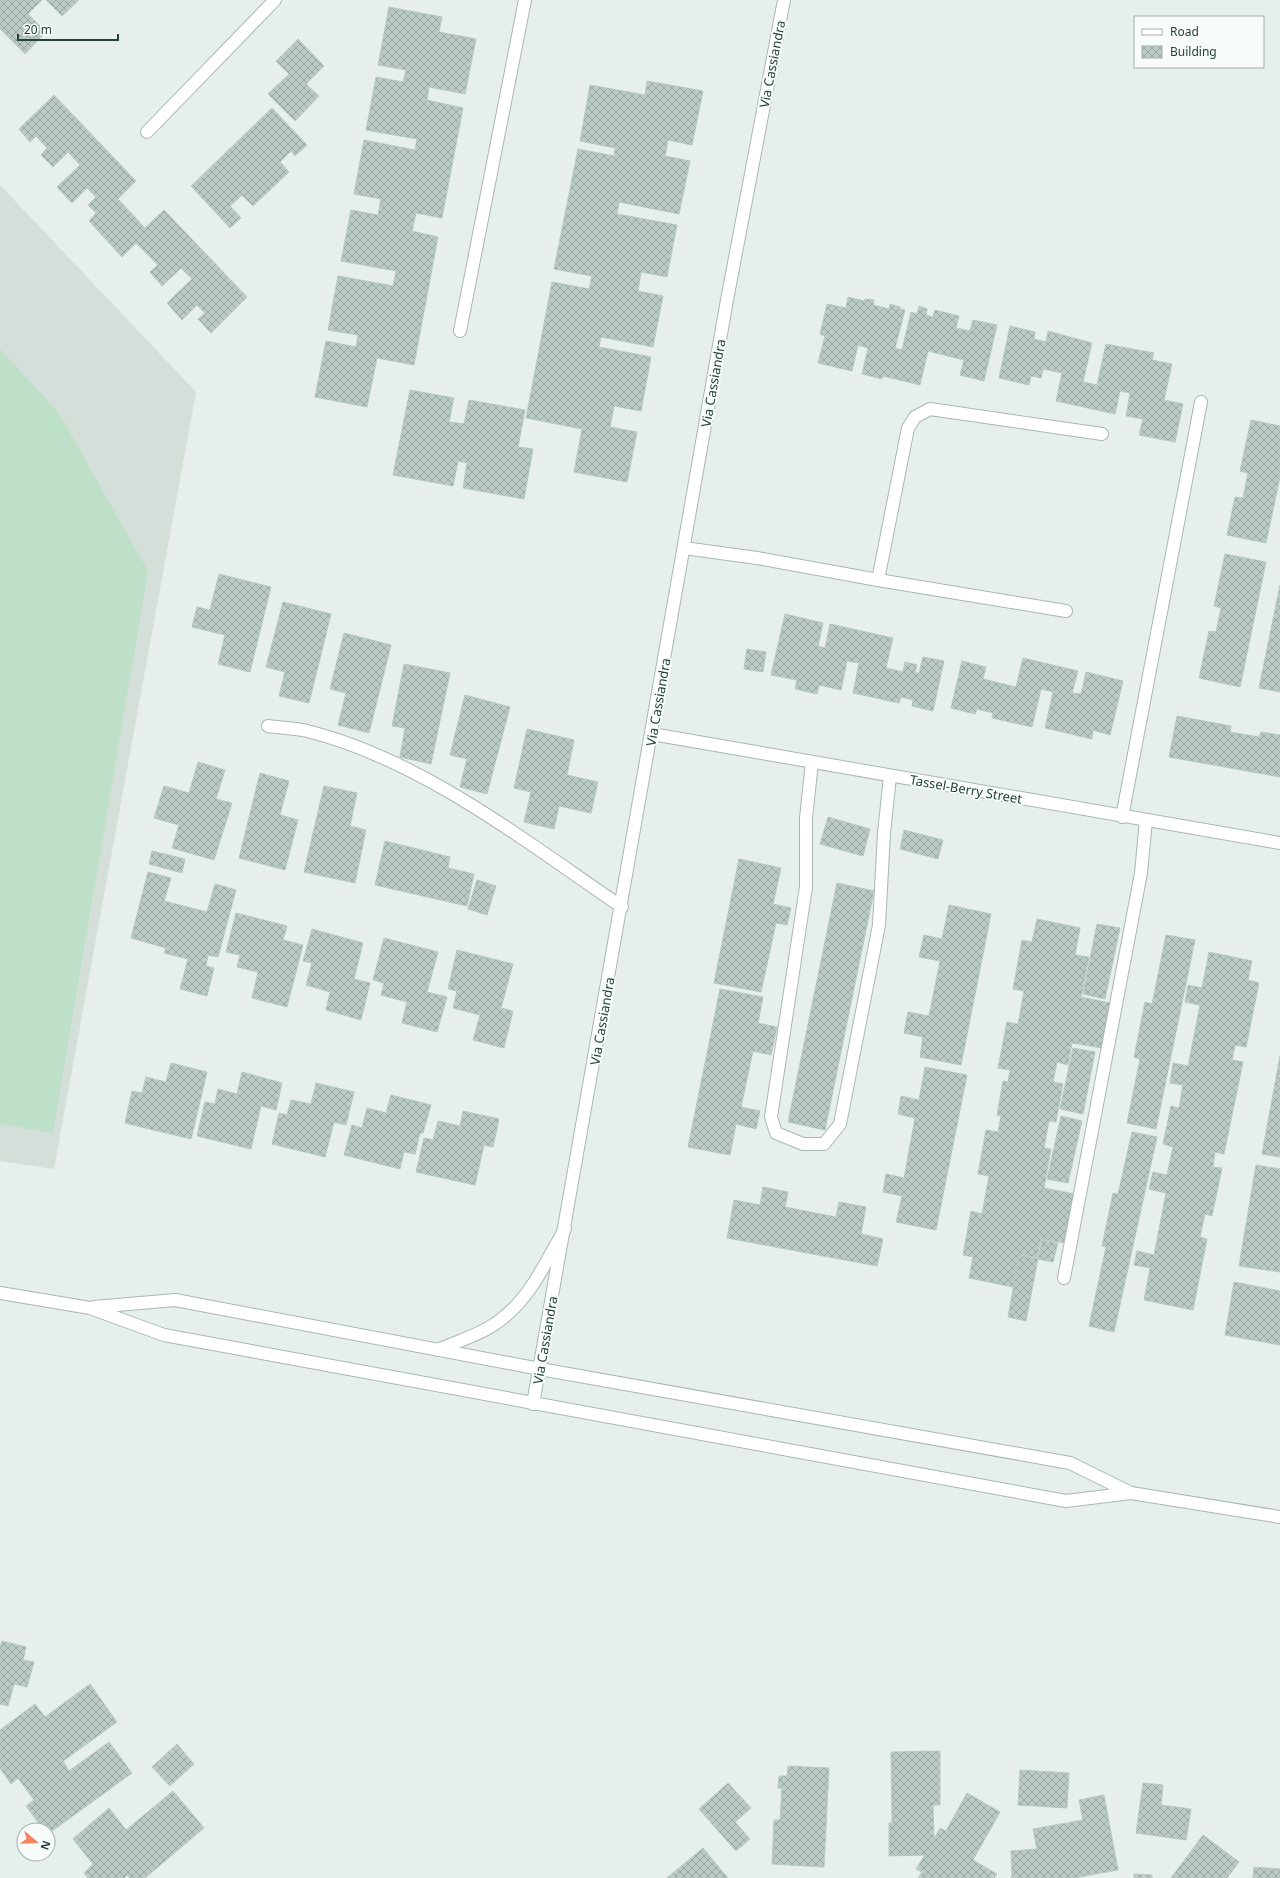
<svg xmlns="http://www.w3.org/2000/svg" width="1280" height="1878" font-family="'Noto Sans',sans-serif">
<defs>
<pattern id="building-cross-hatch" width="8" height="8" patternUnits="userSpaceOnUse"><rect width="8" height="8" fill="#bbcac4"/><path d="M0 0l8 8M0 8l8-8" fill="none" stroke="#98a6a0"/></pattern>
</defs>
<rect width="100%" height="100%" fill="#e6efeb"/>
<path fill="#d4dfda" d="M 0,185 L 196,392 L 54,1169 L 0,1161 Z"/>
<path fill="#bfe0c8" d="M 0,349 L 59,413 L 148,571 L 53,1133 L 0,1124 Z"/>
<g fill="url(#building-cross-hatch)" stroke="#b8c9c2">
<path d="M 0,0 L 42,0 L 28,14 L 46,32 L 25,54 L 0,29 Z"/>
<path d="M 46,0 L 79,0 L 62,16 Z"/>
<path d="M 389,7 L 442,17 L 439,32 L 476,39 L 465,94 L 429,87 L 427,100 L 463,108 L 442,218 L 416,213 L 412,231 L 438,237 L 414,365 L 377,358 L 367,407 L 315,397 L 326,341 L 356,347 L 358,335 L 328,330 L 338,276 L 393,286 L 396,271 L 341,261 L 351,210 L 378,215 L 381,199 L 354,194 L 364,140 L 415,150 L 417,139 L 366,130 L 376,77 L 403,82 L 406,70 L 378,65 Z"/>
<path d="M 298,39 L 324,66 L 306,84 L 319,96 L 295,121 L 268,94 L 289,74 L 276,61 Z"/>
<path d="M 647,81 L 703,91 L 692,145 L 668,140 L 665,156 L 690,161 L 679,214 L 619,202 L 617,214 L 677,225 L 667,277 L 641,272 L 638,291 L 663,296 L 653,347 L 601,337 L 599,347 L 651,357 L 641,411 L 614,406 L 610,427 L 637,432 L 627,482 L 574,472 L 582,429 L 526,418 L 552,282 L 589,289 L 592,276 L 554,269 L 578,149 L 614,156 L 615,148 L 580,141 L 590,85 L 645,95 Z"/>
<path d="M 54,95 L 136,181 L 118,199 L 145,228 L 164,210 L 247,297 L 211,333 L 198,319 L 205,313 L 197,305 L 182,320 L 167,303 L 192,279 L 181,268 L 162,286 L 150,272 L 158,265 L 136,243 L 122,257 L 89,221 L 96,213 L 88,205 L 96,197 L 87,188 L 72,203 L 57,187 L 80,165 L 68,152 L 53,167 L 41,155 L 47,148 L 36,136 L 30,142 L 19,129 Z"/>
<path d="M 272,108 L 307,145 L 295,156 L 291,151 L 280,162 L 289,172 L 253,206 L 242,195 L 230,206 L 241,218 L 230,228 L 191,186 Z"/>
<path d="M 848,297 L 864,301 L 865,299 L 874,300 L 873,305 L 889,309 L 890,304 L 900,307 L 900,309 L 905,310 L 895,348 L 902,350 L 911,312 L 917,314 L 919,306 L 927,309 L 926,315 L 933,317 L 935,310 L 959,316 L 956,328 L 970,331 L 973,320 L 997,325 L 984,381 L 960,375 L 964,360 L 928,351 L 920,385 L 883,376 L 882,379 L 862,374 L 868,348 L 858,345 L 852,371 L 818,363 L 825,336 L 820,334 L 827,304 L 846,308 Z"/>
<path d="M 1010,326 L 1035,332 L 1034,339 L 1046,342 L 1048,331 L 1092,343 L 1083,382 L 1097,385 L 1106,344 L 1154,353 L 1152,360 L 1172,364 L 1164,400 L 1183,404 L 1175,442 L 1139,435 L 1143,419 L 1126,416 L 1130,393 L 1120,391 L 1115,414 L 1056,401 L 1062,373 L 1043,369 L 1041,378 L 1031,376 L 1029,385 L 999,378 Z"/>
<path d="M 410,390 L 454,398 L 449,422 L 464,424 L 469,400 L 525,410 L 518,447 L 533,449 L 524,499 L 463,488 L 467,463 L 458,461 L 453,486 L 393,475 Z"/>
<path d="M 1251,420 L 1280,426 L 1280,477 L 1266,543 L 1227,535 L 1235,497 L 1243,498 L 1248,473 L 1240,471 Z"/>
<path d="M 1225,554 L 1266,562 L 1240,687 L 1199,678 L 1209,631 L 1216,632 L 1221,608 L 1214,606 Z"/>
<path d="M 219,574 L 271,587 L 250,672 L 218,664 L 225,635 L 192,627 L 197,607 L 210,610 Z"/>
<path d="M 1280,585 L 1280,692 L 1259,688 Z"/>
<path d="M 283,602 L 331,614 L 309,703 L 279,696 L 285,672 L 266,667 Z"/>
<path d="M 785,614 L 823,623 L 818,646 L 825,648 L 830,624 L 893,638 L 886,668 L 903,672 L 905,662 L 917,665 L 915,673 L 919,673 L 923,657 L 944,661 L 933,711 L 912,706 L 913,700 L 901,697 L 899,703 L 853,693 L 859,663 L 847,661 L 841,690 L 819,685 L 817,694 L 795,689 L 797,680 L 771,675 Z"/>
<path d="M 344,633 L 391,645 L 369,733 L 338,725 L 346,693 L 330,689 Z"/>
<path d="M 747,649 L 766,652 L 763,672 L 744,669 Z"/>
<path d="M 1023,658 L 1078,671 L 1072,693 L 1081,694 L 1086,672 L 1123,681 L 1110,735 L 1093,730 L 1092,739 L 1045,728 L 1053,692 L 1041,689 L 1032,727 L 992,718 L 993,713 L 977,709 L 975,714 L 951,708 L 962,661 L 986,667 L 983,679 L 1016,687 Z"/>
<path d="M 404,664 L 450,673 L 431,764 L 400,757 L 405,728 L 392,726 Z"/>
<path d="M 465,695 L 510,707 L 487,794 L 460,787 L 467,759 L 450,755 Z"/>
<path d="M 1177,716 L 1231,726 L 1230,732 L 1259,737 L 1261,732 L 1280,735 L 1280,777 L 1169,757 Z"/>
<path d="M 527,729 L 574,740 L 567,775 L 598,782 L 591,813 L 559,806 L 554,829 L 524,822 L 531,792 L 514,788 Z"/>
<path d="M 198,762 L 225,770 L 216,799 L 232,803 L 214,860 L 172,848 L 179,825 L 154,818 L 164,786 L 189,793 Z"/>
<path d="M 260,773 L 289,781 L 280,815 L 298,820 L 285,870 L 239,858 Z"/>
<path d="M 324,786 L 357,793 L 350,826 L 366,830 L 355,883 L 304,872 Z"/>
<path d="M 828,817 L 870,829 L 863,856 L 820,844 Z"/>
<path d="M 904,830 L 943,840 L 938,859 L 900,849 Z"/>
<path d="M 385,841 L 450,857 L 448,868 L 474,874 L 467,906 L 375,885 Z"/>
<path d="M 152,851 L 185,859 L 182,873 L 149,864 Z"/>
<path d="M 739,859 L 781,868 L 773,904 L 791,908 L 787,925 L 776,923 L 761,992 L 714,983 Z"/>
<path d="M 148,872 L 171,878 L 164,901 L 207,912 L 215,884 L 236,890 L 218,957 L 208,955 L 206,966 L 214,968 L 207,996 L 180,989 L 188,959 L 164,953 L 166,948 L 131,938 Z"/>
<path d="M 477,880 L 496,886 L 487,915 L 468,909 Z"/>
<path d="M 837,883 L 874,891 L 825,1130 L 788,1122 Z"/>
<path d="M 949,905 L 991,914 L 961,1065 L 920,1057 L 923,1037 L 904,1033 L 908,1012 L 929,1016 L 940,961 L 919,957 L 924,935 L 942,939 Z"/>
<path d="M 236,913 L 287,926 L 283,940 L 303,945 L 287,1007 L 252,998 L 258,972 L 237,967 L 240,955 L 226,952 Z"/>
<path d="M 1037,919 L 1080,928 L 1075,955 L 1089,957 L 1081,997 L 1110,1003 L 1102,1048 L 1072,1043 L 1068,1065 L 1057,1062 L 1053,1082 L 1063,1084 L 1056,1122 L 1049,1121 L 1044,1148 L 1051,1149 L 1044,1188 L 1075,1194 L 1065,1243 L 1041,1239 L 1037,1258 L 1019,1254 L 1013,1287 L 969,1278 L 973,1257 L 963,1255 L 971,1211 L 982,1214 L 989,1176 L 978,1174 L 986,1130 L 998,1132 L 1001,1116 L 997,1115 L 1003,1081 L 1008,1082 L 1010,1070 L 998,1068 L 1007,1022 L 1018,1024 L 1024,991 L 1013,989 L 1022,940 L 1032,942 Z"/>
<path d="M 1097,924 L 1120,928 L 1105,999 L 1083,994 Z"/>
<path d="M 312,929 L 363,943 L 354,979 L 370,983 L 361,1020 L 326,1010 L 330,992 L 306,985 L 312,963 L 303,961 Z"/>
<path d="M 1166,935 L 1195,940 L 1156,1129 L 1127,1123 L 1140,1059 L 1134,1057 L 1145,1002 L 1152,1004 Z"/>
<path d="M 384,938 L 438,952 L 427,992 L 447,997 L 437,1032 L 402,1023 L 407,1002 L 381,995 L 384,983 L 373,980 Z"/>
<path d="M 457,950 L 513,964 L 501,1008 L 513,1011 L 504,1048 L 473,1040 L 480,1015 L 453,1008 L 457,991 L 448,989 Z"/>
<path d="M 1209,952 L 1252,961 L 1248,980 L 1259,983 L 1246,1047 L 1235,1045 L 1232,1060 L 1243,1062 L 1224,1154 L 1215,1152 L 1213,1167 L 1222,1168 L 1212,1216 L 1205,1214 L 1200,1237 L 1207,1239 L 1193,1310 L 1144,1300 L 1150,1268 L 1134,1265 L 1137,1251 L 1154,1255 L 1166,1193 L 1149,1189 L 1153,1172 L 1167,1175 L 1173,1147 L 1163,1144 L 1171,1106 L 1179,1108 L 1183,1085 L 1170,1083 L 1173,1063 L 1188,1066 L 1200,1005 L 1185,1002 L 1188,985 L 1202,988 Z"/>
<path d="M 720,989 L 763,997 L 758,1023 L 777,1027 L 771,1055 L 753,1051 L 741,1107 L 760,1111 L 756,1129 L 736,1124 L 730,1155 L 688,1147 Z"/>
<path d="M 1073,1048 L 1095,1052 L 1083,1114 L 1060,1109 Z"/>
<path d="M 1280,1056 L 1280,1157 L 1262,1154 Z"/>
<path d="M 171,1063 L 207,1072 L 191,1139 L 125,1123 L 132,1091 L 142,1093 L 146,1077 L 166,1082 Z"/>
<path d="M 925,1067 L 967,1075 L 936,1230 L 896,1222 L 902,1196 L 883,1192 L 886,1174 L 904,1178 L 915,1118 L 898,1114 L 901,1096 L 919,1100 Z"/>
<path d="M 242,1072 L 282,1083 L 276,1110 L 261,1106 L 251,1149 L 197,1136 L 205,1102 L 215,1104 L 218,1089 L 237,1094 Z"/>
<path d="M 316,1083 L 354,1092 L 346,1125 L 334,1122 L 325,1157 L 272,1144 L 279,1113 L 287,1115 L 291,1100 L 311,1104 Z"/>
<path d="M 391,1095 L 431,1105 L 423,1133 L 420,1133 L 415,1154 L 404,1152 L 400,1169 L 344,1155 L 352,1125 L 362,1128 L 367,1108 L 386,1113 Z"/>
<path d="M 463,1111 L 499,1119 L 493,1147 L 484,1145 L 475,1185 L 416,1172 L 424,1138 L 433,1140 L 438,1121 L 460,1126 Z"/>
<path d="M 1061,1116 L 1082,1121 L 1068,1183 L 1047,1179 Z"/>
<path d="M 1132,1132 L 1157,1137 L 1114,1332 L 1089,1326 L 1106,1247 L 1102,1246 L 1113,1193 L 1118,1194 Z"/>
<path d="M 1256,1165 L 1280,1169 L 1280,1272 L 1239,1266 Z"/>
<path d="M 763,1187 L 788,1192 L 785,1207 L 836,1217 L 839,1202 L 866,1207 L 861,1234 L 883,1239 L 877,1266 L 727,1238 L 734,1200 L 760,1205 Z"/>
<path d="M 1042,1240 L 1058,1243 L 1053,1262 L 1038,1259 Z"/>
<path d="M 1019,1255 L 1038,1259 L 1026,1321 L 1008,1317 Z"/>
<path d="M 1234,1282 L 1280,1291 L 1280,1345 L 1225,1335 Z"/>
<path d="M 2,1641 L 26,1647 L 23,1660 L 34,1662 L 27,1687 L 14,1684 L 8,1706 L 0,1704 L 0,1647 Z"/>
<path d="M 90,1684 L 117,1722 L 63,1761 L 69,1771 L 109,1742 L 132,1773 L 48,1834 L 48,1830 L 44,1830 L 26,1806 L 34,1800 L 18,1778 L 11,1784 L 0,1768 L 0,1730 L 35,1704 L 45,1717 Z"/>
<path d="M 177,1744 L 194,1764 L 170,1786 L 152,1767 Z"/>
<path d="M 940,1751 L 940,1805 L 933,1805 L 934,1839 L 940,1828 L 946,1831 L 967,1793 L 1000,1812 L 973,1860 L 997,1874 L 994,1878 L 918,1878 L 922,1872 L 916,1869 L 925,1855 L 889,1856 L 889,1823 L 892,1823 L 891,1752 Z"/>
<path d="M 788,1766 L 829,1768 L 824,1867 L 772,1864 L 774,1820 L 780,1820 L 782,1788 L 778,1788 L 779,1776 L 787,1776 Z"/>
<path d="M 1020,1770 L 1069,1773 L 1067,1808 L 1018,1805 Z"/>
<path d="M 728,1783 L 751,1808 L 735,1822 L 750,1839 L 736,1851 L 699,1809 Z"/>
<path d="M 1143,1783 L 1163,1785 L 1161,1805 L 1191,1809 L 1186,1840 L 1136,1833 Z"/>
<path d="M 173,1791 L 204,1828 L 145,1878 L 130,1878 L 127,1875 L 124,1878 L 88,1878 L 84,1873 L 93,1864 L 73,1839 L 109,1808 L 126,1830 Z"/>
<path d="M 1104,1795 L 1118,1870 L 1074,1878 L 1012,1878 L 1011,1851 L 1037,1849 L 1033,1829 L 1083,1820 L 1079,1800 Z"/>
<path d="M 1203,1835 L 1239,1862 L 1227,1878 L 1171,1878 Z"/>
<path d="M 703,1848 L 728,1878 L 667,1878 Z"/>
<path d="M 1254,1867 L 1280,1869 L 1280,1878 L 1253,1878 Z"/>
<path d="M 1134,1874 L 1152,1875 L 1152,1878 L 1134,1878 Z"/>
</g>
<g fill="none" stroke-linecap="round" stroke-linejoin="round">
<g stroke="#a8b8b2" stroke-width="14">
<g id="service">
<path d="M 147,132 L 275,0"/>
<path d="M 460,331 L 525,0"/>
<path d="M 812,762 L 806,818 L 806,887 L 771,1117 L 776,1133 L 803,1144 L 824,1144 L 840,1124 L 879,925 L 884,833 L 890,776"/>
<path d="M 1122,817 L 1201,402"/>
<path d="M 1064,1278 L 1141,873 L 1146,820"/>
</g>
</g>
<g stroke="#a8b8b2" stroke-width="14">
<g id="minor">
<path d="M 684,548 L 757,558 L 878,580 L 1066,611"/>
<path d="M 878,580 L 908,428 L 915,417 L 930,409 L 1102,434"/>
<path d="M 268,726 C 281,728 295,728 307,731 C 421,759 526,842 622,907"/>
<path d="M 652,734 L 1280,843"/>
<path d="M 533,1404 L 727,300 L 784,0"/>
</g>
</g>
<g stroke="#a8b8b2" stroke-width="14">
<g id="tertiary">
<path d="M 0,1293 L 90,1308 L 164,1335 L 1066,1501 L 1131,1493 L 1280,1517"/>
<path d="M 94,1307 L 175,1300 L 540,1369 L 1070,1463 L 1131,1493"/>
<path d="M 438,1350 C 460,1340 486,1333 504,1317 C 532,1295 547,1259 565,1229"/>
</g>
</g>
<use href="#service" stroke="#fff" stroke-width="12"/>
<use href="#minor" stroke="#fff" stroke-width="12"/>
<use href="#tertiary" stroke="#fff" stroke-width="12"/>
</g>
<g text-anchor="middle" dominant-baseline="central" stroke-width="4" stroke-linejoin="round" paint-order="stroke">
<g font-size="13" fill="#24423a" stroke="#f7fbf9">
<text transform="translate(772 64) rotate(-79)">Via Cassiandra</text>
<text transform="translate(713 383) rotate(-80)">Via Cassiandra</text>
<text transform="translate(658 702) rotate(-80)">Via Cassiandra</text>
<text transform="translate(966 789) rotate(10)">Tassel-Berry Street</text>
<text transform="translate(602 1021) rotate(-80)">Via Cassiandra</text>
<text transform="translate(545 1340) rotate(-80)">Via Cassiandra</text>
</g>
</g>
<rect x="1134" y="16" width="130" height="52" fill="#f7fbf9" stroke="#a3b1ad"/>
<rect x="1142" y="29" width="20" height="6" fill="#ffffff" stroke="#a3b1ad"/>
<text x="1170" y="36" font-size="12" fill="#24423a">Road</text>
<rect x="1142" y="46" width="20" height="12" fill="url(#building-cross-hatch)" stroke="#a3b1ad"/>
<text x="1170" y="56" font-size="12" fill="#24423a">Building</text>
<g transform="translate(36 1842) rotate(109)"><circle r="19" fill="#f7fbf9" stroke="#a3b1ad"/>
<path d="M0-3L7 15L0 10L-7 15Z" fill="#f4845f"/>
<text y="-6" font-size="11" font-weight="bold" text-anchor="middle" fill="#24423a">N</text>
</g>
<path d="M18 34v6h100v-6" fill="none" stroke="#24423a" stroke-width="2"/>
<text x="24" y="34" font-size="12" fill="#24423a" stroke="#f7fbf9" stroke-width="3" paint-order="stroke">20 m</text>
</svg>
